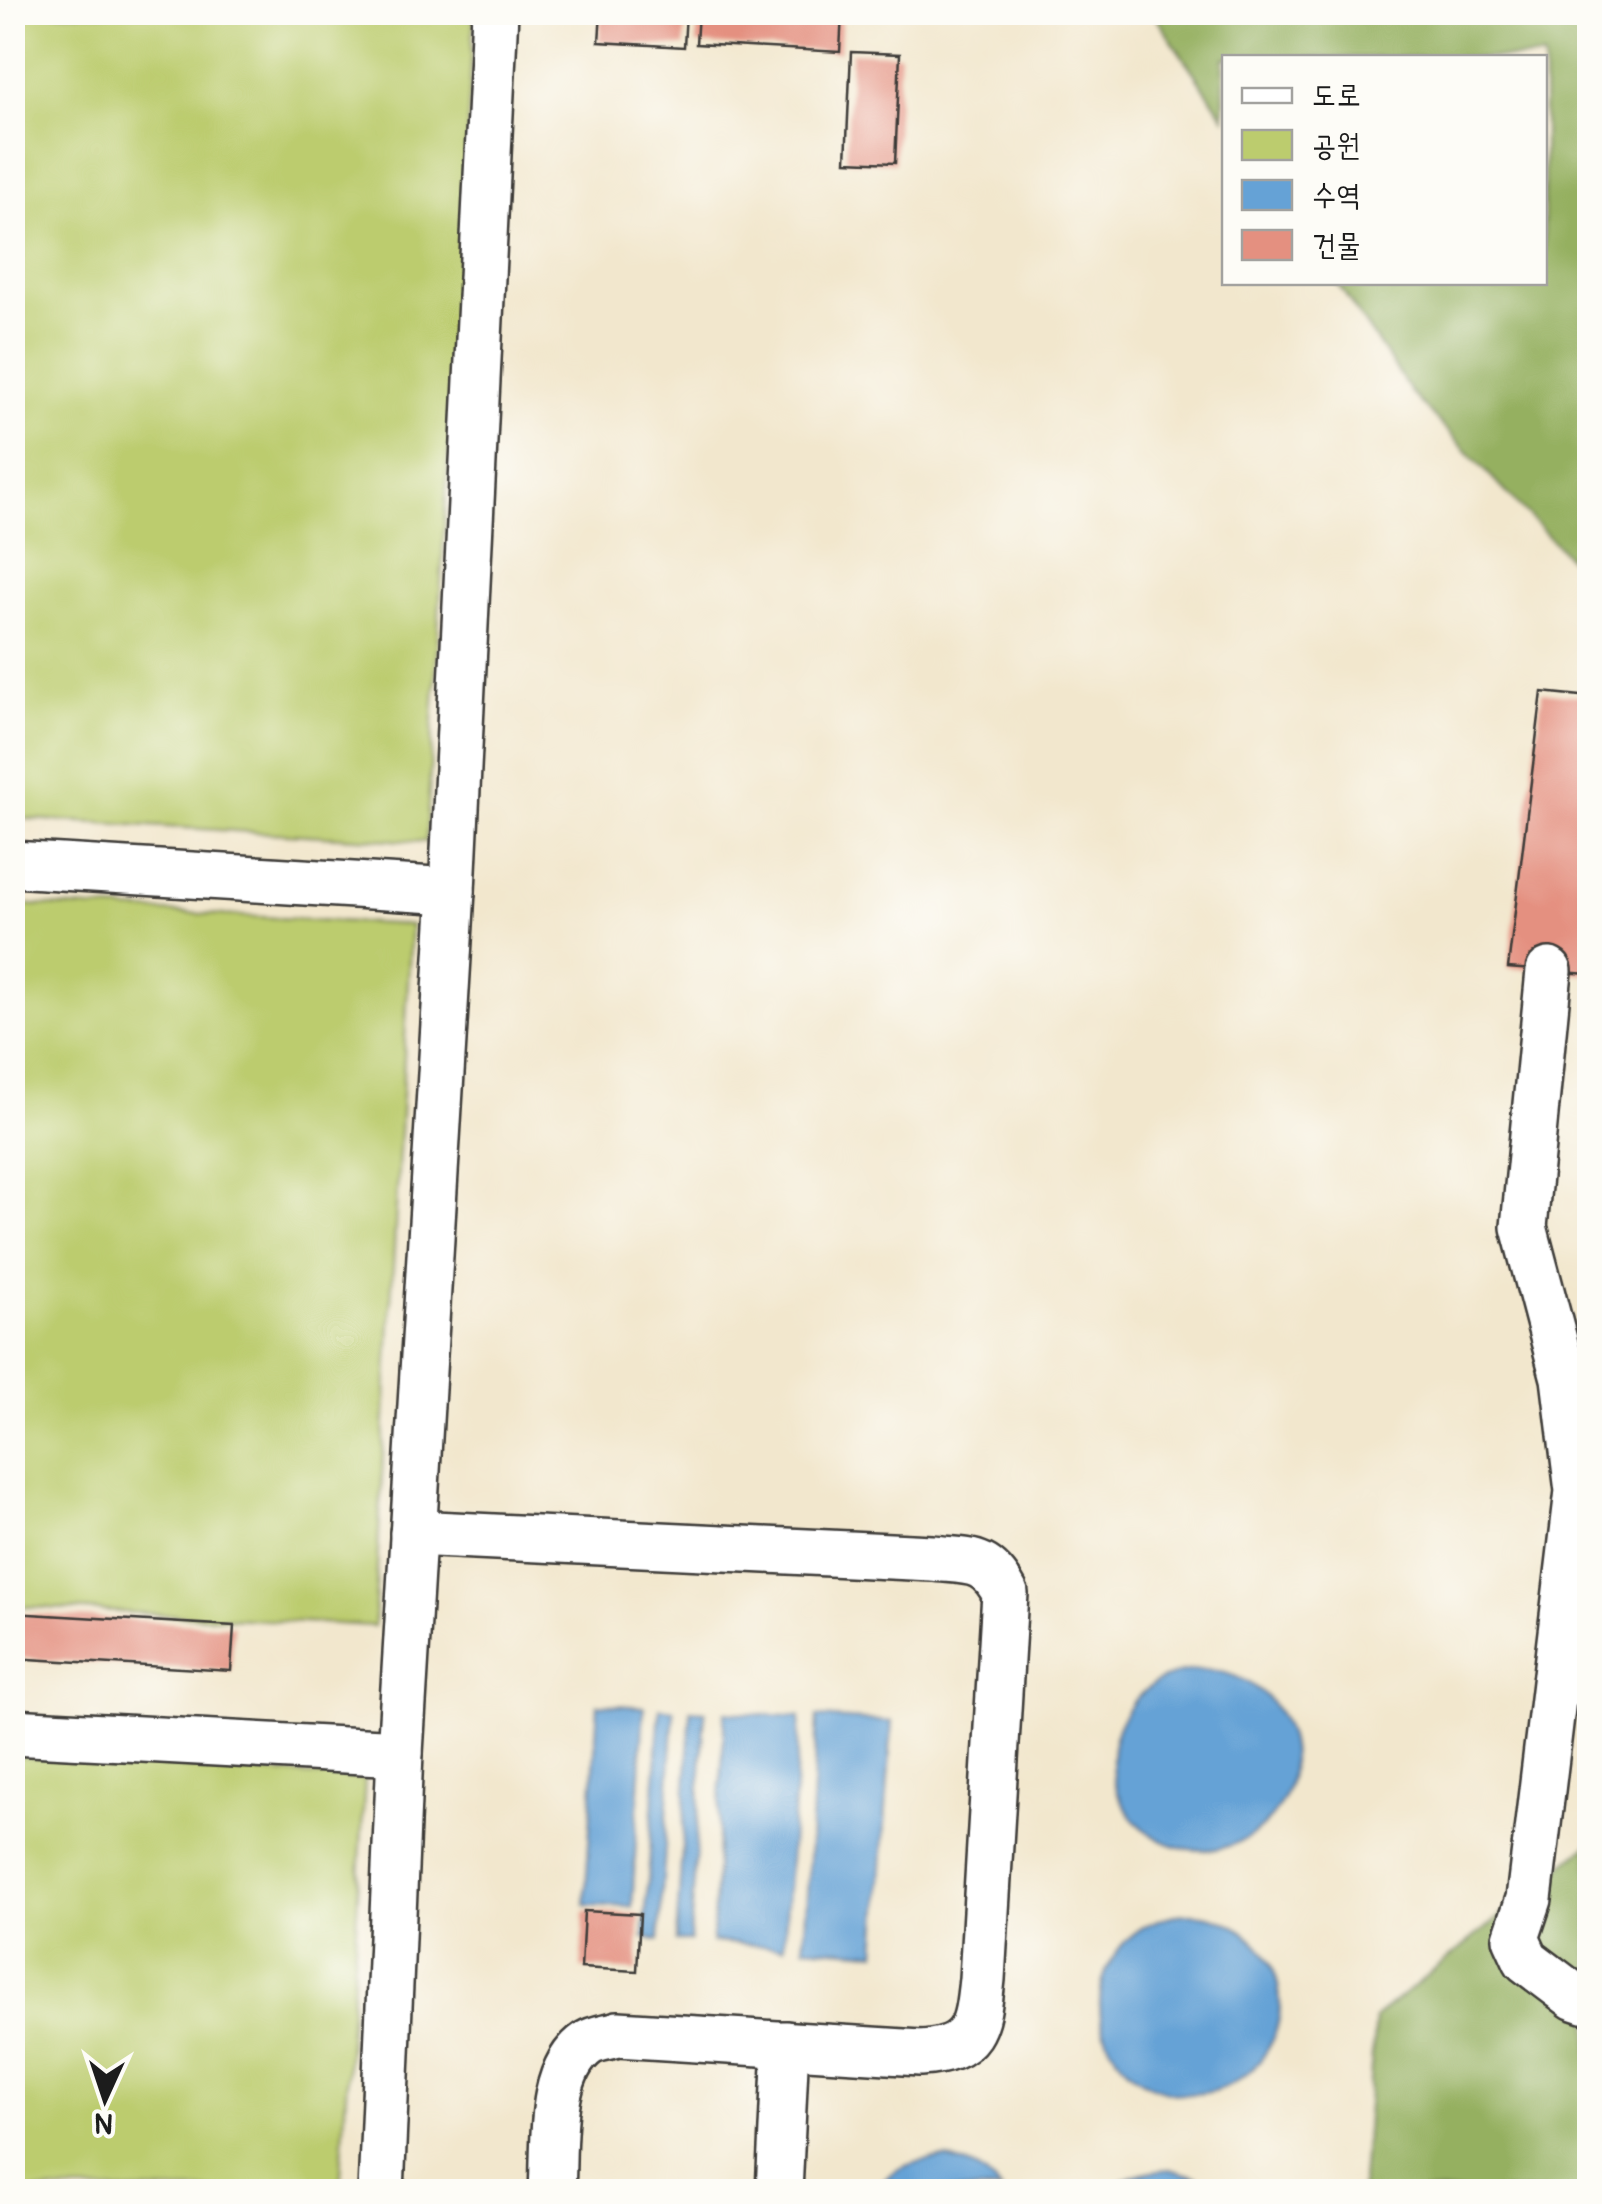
<svg xmlns="http://www.w3.org/2000/svg" width="1602" height="2204" font-family="Pangolin,'Poor Story',sans-serif">
<rect width="100%" height="100%" fill="#fdfcf7"/>
<filter id="ink" filterUnits="userSpaceOnUse"><feTurbulence type="fractalNoise" baseFrequency=".01" numOctaves="2"/><feDisplacementMap in="SourceGraphic" scale="20" xChannelSelector="R" yChannelSelector="G"/><feConvolveMatrix kernelMatrix="1 2 1 2 8 2 1 2 1" color-interpolation-filters="sRGB"/></filter>
<filter id="wash" filterUnits="userSpaceOnUse"><feTurbulence type="fractalNoise" baseFrequency=".0048" numOctaves="4" result="noise"/><feDisplacementMap in="SourceGraphic" scale="40" xChannelSelector="R" yChannelSelector="G"/><feGaussianBlur stdDeviation="2.25" result="paint"/><feColorMatrix in="noise" values="0 0 0 0 0 0 0 0 0 0 0 0 0 0 0 0 0 1.4 0 .05"/><feComposite in="paint" operator="in"/></filter>
<g filter="url(#wash)">
<rect width="100%" height="100%" fill="#f2e7cd"/>
<g fill="#bccc6e" stroke="#6c7445" stroke-width="2.5">
<path d="M 12,13 L 474,13 L 426,842 L 13,818 Z"/>
<path d="M 12,904 L 411,925 L 374,1626 L 13,1606 Z"/>
<path d="M 12,1756 L 365,1779 L 340,2191 L 13,2191 Z"/>
</g>
<g fill="#95b061" stroke="#58663e" stroke-width="2.5">
<path d="M 1153,13 L 1589,13 L 1589,579 L 1414,396 L 1337,283 L 1544,282 L 1544,58 L 1224,58 L 1224,117 Z"/>
<path d="M 1589,1844 L 1589,2191 L 1361,2192 L 1375,2018 Z"/>
</g>
<g fill="#65a2d6" stroke="#405f79" stroke-width="2.5">
<circle cx="1202" cy="1760" r="90"/>
<path d="M 598,1704 L 644,1707 L 632,1907 L 585,1905 Z"/>
<path d="M 660,1708 L 674,1710 L 659,1940 L 644,1938 Z"/>
<path d="M 691,1710 L 705,1711 L 690,1941 L 676,1941 Z"/>
<path d="M 725,1712 L 800,1717 L 784,1947 L 712,1942 Z"/>
<path d="M 817,1717 L 892,1722 L 876,1952 L 804,1947 Z"/>
<circle cx="1190" cy="2004" r="90"/>
<path d="M 946,2158 C 969,2165 987,2171 1001,2191 L 874,2191 C 891,2166 918,2160 946,2158 Z"/>
<path d="M 1170,2169 L 1196,2177 L 1216,2191 L 1107,2191 C 1127,2175 1145,2171 1170,2169 Z"/>
</g>
<g id="blocks">
<g fill="#e49080">
<path d="M 601,12 L 686,12 L 684,47 L 599,42 Z"/>
<path d="M 698,12 L 842,12 L 840,52 L 696,44 Z"/>
<path d="M 851,52 L 900,54 L 895,163 L 846,161 Z"/>
<path d="M 1542,692 L 1590,697 L 1588,974 L 1508,968 Z"/>
<path d="M 12,1613 L 234,1626 L 231,1671 L 12,1658 Z"/>
<path d="M 584,1911 L 640,1914 L 637,1971 L 581,1968 Z"/>
</g>
</g>
</g>
<g filter="url(#ink)">
<use href="#blocks" fill-opacity="0" stroke="#3c3a37" stroke-width="2.5"/>
<g fill="none" stroke-linecap="round" stroke-linejoin="round">
<g stroke="#3c3a37" stroke-width="50">
<g id="minor">
<path d="M 12,864 L 452,891"/>
<path d="M 1549,971 L 1524,1227 L 1564,1378 L 1578,1491 L 1529,1899 L 1516,1938 L 1526,1960 L 1575,1997 L 1590,2002"/>
<path d="M 413,1533 L 932,1558 C 970,1562 986,1557 1005,1593 L 982,1979 C 977,2027 974,2050 920,2053 L 618,2034 C 609,2037 596,2038 588,2043 C 547,2071 555,2146 552,2192"/>
<path d="M 12,1732 L 400,1753"/>
<path d="M 381,2192 L 400,1753 L 452,891 L 495,12"/>
<path d="M 779,2192 L 786,2044"/>
</g>
</g>
<use href="#minor" stroke="#fff" stroke-width="45"/>
</g>
</g>
<rect width="1602" height="2204" fill="none" stroke="#fdfcf7" stroke-width="50"/>
<rect x="1222" y="55" width="325" height="230" fill="#fdfcf7" stroke="#a3a29f" stroke-width="2.5"/>
<rect x="1242" y="88" width="50" height="15" fill="#ffffff" stroke="#a3a29f" stroke-width="2.5"/>
<text x="1312" y="105" font-size="30" fill="#1c1c1c">도로</text>
<rect x="1242" y="130" width="50" height="30" fill="#bccc6e" stroke="#a3a29f" stroke-width="2.5"/>
<text x="1312" y="155" font-size="30" fill="#1c1c1c">공원</text>
<rect x="1242" y="180" width="50" height="30" fill="#65a2d6" stroke="#a3a29f" stroke-width="2.5"/>
<text x="1312" y="205" font-size="30" fill="#1c1c1c">수역</text>
<rect x="1242" y="230" width="50" height="30" fill="#e49080" stroke="#a3a29f" stroke-width="2.5"/>
<text x="1312" y="255" font-size="30" fill="#1c1c1c">건물</text>
<g transform="translate(105 2099) rotate(183)" stroke="#fdfcf7" stroke-width="8" paint-order="stroke">
<path d="M0-8L18 38L0 25L-18 38Z" fill="#1c1c1c"/>
<text y="-15" font-size="28" font-weight="bold" text-anchor="middle" fill="#1c1c1c">N</text>
</g>
</svg>
